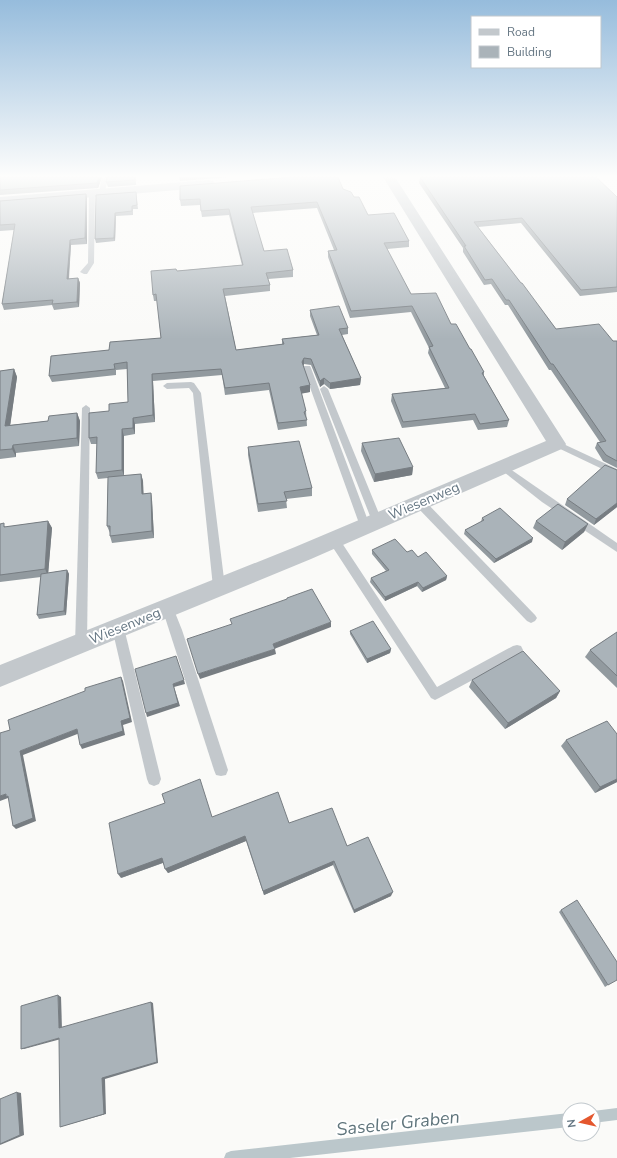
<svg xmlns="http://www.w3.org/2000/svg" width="617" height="1158" font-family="'Nunito Sans',sans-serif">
<rect width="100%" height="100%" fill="#fafaf8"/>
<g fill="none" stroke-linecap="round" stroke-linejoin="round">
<g fill="#bbc7cb" fill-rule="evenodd">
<path d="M 617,1108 L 617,1120 L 593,1123 L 593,1111 Z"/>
<path d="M 569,1113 L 569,1127 L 290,1158 L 224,1158 L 226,1153 L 231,1151 Z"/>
</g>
<g fill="#c3c8cc" fill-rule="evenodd">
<path d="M 102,177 L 108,177 L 105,192 L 102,194 L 99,192 Z"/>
<path d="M 92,191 L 95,193 L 94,263 L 87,274 L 84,274 L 80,272 L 88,263 L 89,193 Z"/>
<path d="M 304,366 L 310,366 L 311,368 L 370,526 L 369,529 L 361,529 L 360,526 L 303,368 Z"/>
<path d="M 191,382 L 194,383 L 201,393 L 225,587 L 223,590 L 219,591 L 215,590 L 213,587 L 193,393 L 189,388 L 167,389 L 163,386 L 167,383 Z"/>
<path d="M 324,386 L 328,389 L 382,521 L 381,524 L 373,524 L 372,521 L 320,389 Z"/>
<path d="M 86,405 L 90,408 L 87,644 L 85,648 L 81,649 L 77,648 L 75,644 L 82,408 Z"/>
<path d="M 557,441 L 617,469 L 617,476 L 554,446 L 552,444 Z"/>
<path d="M 503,464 L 617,543 L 617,552 L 542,502 L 500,469 L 498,467 L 500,465 Z"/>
<path d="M 420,499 L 424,500 L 535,615 L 537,618 L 535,621 L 531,623 L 527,621 L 416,506 L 415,503 L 416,500 Z"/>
<path d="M 334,536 L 338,537 L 437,687 L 513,646 L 517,645 L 521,646 L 523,650 L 521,654 L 439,698 L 435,700 L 431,698 L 330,543 L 329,540 L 330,537 Z"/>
<path d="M 168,603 L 172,605 L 182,630 L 228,770 L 226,775 L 221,776 L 216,775 L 214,770 L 162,608 L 164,605 Z"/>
<path d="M 118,623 L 122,625 L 124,628 L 161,779 L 159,784 L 154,786 L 149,784 L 147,779 L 112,628 L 114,625 Z"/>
</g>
<g fill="#c3c8cc" fill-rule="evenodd">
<path d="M 383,177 L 395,177 L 566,444 L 564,448 L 311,559 L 0,687 L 0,665 L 295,547 L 546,441 Z"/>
<path d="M 209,180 L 213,181 L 215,184 L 213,187 L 0,205 L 0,197 Z"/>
</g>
</g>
<g fill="#929a9f">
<path d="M 0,177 L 102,177 L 98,188 L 0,195 Z"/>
<path d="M 136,177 L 136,185 L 108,187 L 106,182 Z"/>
<path d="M 179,177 L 232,177 L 180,181 Z"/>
<path d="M 420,177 L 617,197 L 617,292 L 580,296 L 521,223 L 478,227 L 556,329 L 613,341 L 617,341 L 617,468 L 603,461 L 595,448 L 597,443 L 600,442 L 551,370 L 549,370 L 508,305 L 505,305 L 491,284 L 484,285 L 463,252 L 463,248 L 419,183 Z"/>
<path d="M 343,189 L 354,197 L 368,215 L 409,241 L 409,247 L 387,249 L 411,294 L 451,324 L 470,349 L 484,372 L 484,376 L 509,420 L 507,427 L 478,430 L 473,420 L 402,428 L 391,401 L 392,394 L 445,388 L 428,353 L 429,348 L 411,312 L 350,318 L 328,257 L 328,251 L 334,250 L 317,208 L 252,213 L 264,251 L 293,270 L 293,277 L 268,279 L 270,285 L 270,291 L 225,296 L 236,350 L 282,344 L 282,339 L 317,335 L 310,316 L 310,310 L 348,328 L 348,334 L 342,335 L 361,378 L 360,385 L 330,389 L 324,384 L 320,387 L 311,365 L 304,364 L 303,366 L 310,385 L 310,392 L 301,393 L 306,411 L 307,426 L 278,430 L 269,390 L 225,395 L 222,375 L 153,381 L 155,422 L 135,424 L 135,434 L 124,436 L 124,476 L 141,474 L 143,481 L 143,494 L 151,493 L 152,500 L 154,538 L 112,543 L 110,536 L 110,533 L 107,526 L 108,478 L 98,479 L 96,473 L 97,444 L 91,444 L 89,438 L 109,411 L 128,402 L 127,369 L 116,370 L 116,375 L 52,382 L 49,376 L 109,350 L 161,338 L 157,301 L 154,301 L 153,295 L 177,271 L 242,265 L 229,215 L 202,217 L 200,205 L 181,206 L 180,200 Z"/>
<path d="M 136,192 L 138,209 L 133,209 L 133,215 L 116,216 L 115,241 L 96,243 L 95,239 L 96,195 Z"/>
<path d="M 86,194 L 87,199 L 87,244 L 71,245 L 69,279 L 78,278 L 80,283 L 79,307 L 54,310 L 52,305 L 4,310 L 2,304 L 14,230 L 0,231 L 0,201 Z"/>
<path d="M 14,369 L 17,377 L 10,425 L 48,421 L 77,413 L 80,421 L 79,446 L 16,453 L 16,457 L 0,459 L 0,371 Z"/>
<path d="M 362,443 L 413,467 L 412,475 L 374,482 L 361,451 Z"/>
<path d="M 248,447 L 312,488 L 312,496 L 286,499 L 287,508 L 258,512 L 248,455 Z"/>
<path d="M 617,470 L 617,507 L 594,525 L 565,505 L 567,499 Z"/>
<path d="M 482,518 L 532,542 L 494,563 L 464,534 L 465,530 L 481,522 Z"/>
<path d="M 48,521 L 52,528 L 48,573 L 67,570 L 69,574 L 66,615 L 39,619 L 37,615 L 41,577 L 0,582 L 0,524 L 6,527 Z"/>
<path d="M 536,521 L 588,524 L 584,532 L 562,550 L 533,528 Z"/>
<path d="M 372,550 L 407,552 L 418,557 L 447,576 L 446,580 L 422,592 L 417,586 L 385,601 L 370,582 L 371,578 L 386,571 L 372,554 Z"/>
<path d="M 350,631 L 391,649 L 390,653 L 367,663 L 350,634 Z"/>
<path d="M 617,632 L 617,688 L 585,657 L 590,650 Z"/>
<path d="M 472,680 L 560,691 L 556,698 L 505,729 L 469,687 Z"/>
<path d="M 617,734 L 617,782 L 595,793 L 561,746 L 566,740 Z"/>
<path d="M 212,817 L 289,823 L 347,846 L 391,896 L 354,913 L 333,865 L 264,895 L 246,841 L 168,873 L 163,863 L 121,878 Z"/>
<path d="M 561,910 L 608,985 L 605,987 L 559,912 Z"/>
</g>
<g fill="#777d82">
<path d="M 99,177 L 102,177 L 98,188 L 97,183 Z"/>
<path d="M 86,194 L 87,199 L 87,244 L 85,238 Z"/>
<path d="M 115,213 L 116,216 L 115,241 L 114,238 Z"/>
<path d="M 70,240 L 71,245 L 68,284 L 67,279 Z"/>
<path d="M 78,278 L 80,283 L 79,307 L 77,302 Z"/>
<path d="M 304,358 L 304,364 L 302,369 L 302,362 Z"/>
<path d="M 14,369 L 17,377 L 9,434 L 5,426 Z"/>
<path d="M 152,374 L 153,381 L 155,422 L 153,415 Z"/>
<path d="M 324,378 L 324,384 L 320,387 L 320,381 Z"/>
<path d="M 361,378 L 360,385 L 330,389 L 330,383 Z"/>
<path d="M 310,385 L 310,392 L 300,394 L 300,387 Z"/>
<path d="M 77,413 L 80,421 L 79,446 L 77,438 Z"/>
<path d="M 133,418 L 135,424 L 135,434 L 133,428 Z"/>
<path d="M 122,429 L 124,436 L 124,476 L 122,470 Z"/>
<path d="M 13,445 L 16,453 L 16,457 L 12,449 Z"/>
<path d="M 413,467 L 412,475 L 374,482 L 375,474 Z"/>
<path d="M 141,474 L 143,481 L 144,501 L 142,494 Z"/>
<path d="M 151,493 L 152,500 L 154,538 L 152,531 Z"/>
<path d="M 617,503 L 617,507 L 594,525 L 596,519 Z"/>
<path d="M 48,521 L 52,528 L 48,576 L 45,569 Z"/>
<path d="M 588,524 L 584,532 L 562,550 L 565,542 Z"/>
<path d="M 533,538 L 532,542 L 494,563 L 496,559 Z"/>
<path d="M 67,570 L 69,574 L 66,615 L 64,611 Z"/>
<path d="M 447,576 L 446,580 L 422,592 L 423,588 Z"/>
<path d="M 418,582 L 417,586 L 385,601 L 385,597 Z"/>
<path d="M 331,622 L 331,627 L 274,649 L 273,644 Z"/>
<path d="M 275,649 L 276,654 L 200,679 L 198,674 Z"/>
<path d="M 391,649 L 390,653 L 367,663 L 367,659 Z"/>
<path d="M 121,677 L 123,681 L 132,722 L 123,725 L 125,735 L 82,749 L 80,745 L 121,721 Z"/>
<path d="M 184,680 L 185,684 L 174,687 L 180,706 L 147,717 L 146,713 L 173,684 Z"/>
<path d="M 560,691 L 556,698 L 505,729 L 508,723 Z"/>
<path d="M 77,729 L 80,733 L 23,755 L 36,821 L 16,829 L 13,826 L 20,751 Z"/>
<path d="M 617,779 L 617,782 L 595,793 L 600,787 Z"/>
<path d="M 6,794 L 8,796 L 10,800 L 8,798 L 0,801 L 0,796 Z"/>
<path d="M 245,836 L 246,841 L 168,873 L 165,869 Z"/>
<path d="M 162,858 L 165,862 L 121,878 L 118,874 Z"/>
<path d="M 334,861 L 333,865 L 264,895 L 263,891 Z"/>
<path d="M 393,892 L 391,896 L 354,913 L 354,910 Z"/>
<path d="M 58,995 L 61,997 L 62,1029 L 59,1028 Z"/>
<path d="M 151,1002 L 153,1003 L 158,1063 L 105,1079 L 106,1114 L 63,1126 L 60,1127 L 102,1078 Z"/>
<path d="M 59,1038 L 61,1039 L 24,1049 L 21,1049 Z"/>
<path d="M 17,1092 L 21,1093 L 24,1135 L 0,1145 Z"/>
</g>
<g fill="#aab3b9" stroke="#777d82">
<path d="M 0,177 L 99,177 L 97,183 L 0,190 Z"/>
<path d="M 107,177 L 135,177 L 135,180 L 106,182 Z"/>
<path d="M 293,177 L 338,177 L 343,189 L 351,192 L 354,197 L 359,197 L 368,215 L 394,213 L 409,241 L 384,243 L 411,294 L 436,293 L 451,324 L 456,324 L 470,349 L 471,349 L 484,372 L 482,373 L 509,420 L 480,424 L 475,414 L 403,422 L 392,394 L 449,388 L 429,347 L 433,346 L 412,306 L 351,311 L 328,251 L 337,250 L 317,202 L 251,207 L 264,251 L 287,249 L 293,270 L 266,273 L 270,285 L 223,289 L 236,350 L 284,344 L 282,339 L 319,335 L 310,310 L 339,306 L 348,328 L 339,329 L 361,378 L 330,383 L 324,378 L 320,381 L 311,359 L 304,358 L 302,362 L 310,385 L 300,387 L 306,411 L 304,412 L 307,420 L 278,423 L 269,383 L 225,388 L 221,369 L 152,374 L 153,415 L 133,418 L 133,428 L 122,429 L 122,470 L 96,473 L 97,437 L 89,438 L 89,413 L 109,411 L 109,404 L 128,402 L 127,362 L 114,364 L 115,369 L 49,376 L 51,356 L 109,350 L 110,342 L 161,338 L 156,294 L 153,295 L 151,271 L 176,269 L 177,271 L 243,265 L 229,209 L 201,211 L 200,199 L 180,200 L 180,186 Z"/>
<path d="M 420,177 L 596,177 L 617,197 L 617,287 L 581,290 L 522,218 L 474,222 L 521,283 L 522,283 L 556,329 L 599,324 L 613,341 L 617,341 L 617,461 L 606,455 L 597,443 L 606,441 L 553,364 L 551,364 L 509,300 L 506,300 L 492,279 L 485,280 L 464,246 L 466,246 Z"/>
<path d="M 136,192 L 137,205 L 132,206 L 132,211 L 115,213 L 114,238 L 95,239 L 96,195 Z"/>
<path d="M 86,194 L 85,238 L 70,240 L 67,279 L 78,278 L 77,302 L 52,304 L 53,300 L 2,304 L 15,224 L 0,225 L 0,201 Z"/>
<path d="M 14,369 L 5,426 L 48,421 L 49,416 L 77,413 L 77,438 L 13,445 L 12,449 L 0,450 L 0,371 Z"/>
<path d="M 399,438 L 413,467 L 375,474 L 362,443 Z"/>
<path d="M 299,441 L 312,488 L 284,492 L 287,501 L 258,504 L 248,447 Z"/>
<path d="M 605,465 L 617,470 L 617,503 L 596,519 L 567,499 Z"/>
<path d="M 141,474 L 142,494 L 151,493 L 152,531 L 110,536 L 110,526 L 107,526 L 108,477 Z"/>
<path d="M 558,504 L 588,524 L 565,542 L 536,521 Z"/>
<path d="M 500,508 L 533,538 L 496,559 L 465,530 L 484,520 L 482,518 Z"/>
<path d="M 48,521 L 45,569 L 0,575 L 0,524 L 4,523 L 4,527 Z"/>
<path d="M 395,539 L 407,552 L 412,550 L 418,557 L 426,552 L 447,576 L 423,588 L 418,582 L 385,597 L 371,578 L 389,570 L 372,550 Z"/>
<path d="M 67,570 L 64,611 L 37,615 L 41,574 Z"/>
<path d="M 312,589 L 331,622 L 273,644 L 275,649 L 198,674 L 187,639 L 232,624 L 230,619 L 287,599 L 287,598 Z"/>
<path d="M 373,621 L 391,649 L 367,659 L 350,631 Z"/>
<path d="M 617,632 L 617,676 L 590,650 Z"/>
<path d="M 523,651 L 560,691 L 508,723 L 472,680 Z"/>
<path d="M 176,656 L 184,680 L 173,684 L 178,703 L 146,713 L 135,669 Z"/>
<path d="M 121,677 L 130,718 L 121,721 L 123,731 L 80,745 L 77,729 L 20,751 L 33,818 L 13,826 L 8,796 L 6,797 L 6,794 L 0,796 L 0,733 L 10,730 L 8,720 L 85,691 L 85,688 Z"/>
<path d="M 607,721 L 617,734 L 617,779 L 600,787 L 566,740 Z"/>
<path d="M 200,779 L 212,817 L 278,792 L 289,823 L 332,808 L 347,846 L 368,837 L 393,892 L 354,910 L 334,861 L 263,891 L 245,836 L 165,869 L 162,858 L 118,874 L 109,823 L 165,803 L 162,794 Z"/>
<path d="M 577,900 L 617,962 L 617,980 L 608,985 L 561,910 Z"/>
<path d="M 58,995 L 59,1028 L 151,1002 L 157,1062 L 102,1078 L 104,1114 L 60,1127 L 59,1038 L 21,1049 L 21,1006 Z"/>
<path d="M 17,1092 L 20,1135 L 0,1144 L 0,1099 Z"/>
</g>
<linearGradient id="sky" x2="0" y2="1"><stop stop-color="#96bcdc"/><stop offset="0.52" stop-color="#fdfdfc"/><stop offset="1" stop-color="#fdfdfc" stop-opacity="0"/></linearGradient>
<rect width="617" height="339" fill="url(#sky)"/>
<g text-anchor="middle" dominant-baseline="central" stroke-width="4" stroke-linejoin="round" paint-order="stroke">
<g font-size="14" fill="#657683" stroke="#fff">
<text transform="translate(424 501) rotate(-23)">Wiesenweg</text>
<text transform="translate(125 626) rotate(-22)">Wiesenweg</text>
</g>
<g font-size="18" font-style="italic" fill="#60757c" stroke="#fff">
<text transform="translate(398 1123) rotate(-6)">Saseler Graben</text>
</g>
</g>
<rect x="471" y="16" width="130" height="52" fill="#ffffff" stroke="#c1c8cd"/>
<rect x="479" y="29" width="20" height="6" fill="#c3c8cc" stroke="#c1c8cd"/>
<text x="507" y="36" font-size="12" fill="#657683">Road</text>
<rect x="479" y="46" width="20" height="12" fill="#aab3b9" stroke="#c1c8cd"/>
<text x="507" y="56" font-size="12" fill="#657683">Building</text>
<g transform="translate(581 1122) rotate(262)"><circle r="19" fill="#ffffff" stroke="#c1c8cd"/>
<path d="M0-3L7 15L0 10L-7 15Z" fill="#e4572e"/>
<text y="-6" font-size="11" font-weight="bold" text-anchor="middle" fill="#657683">N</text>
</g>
</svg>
